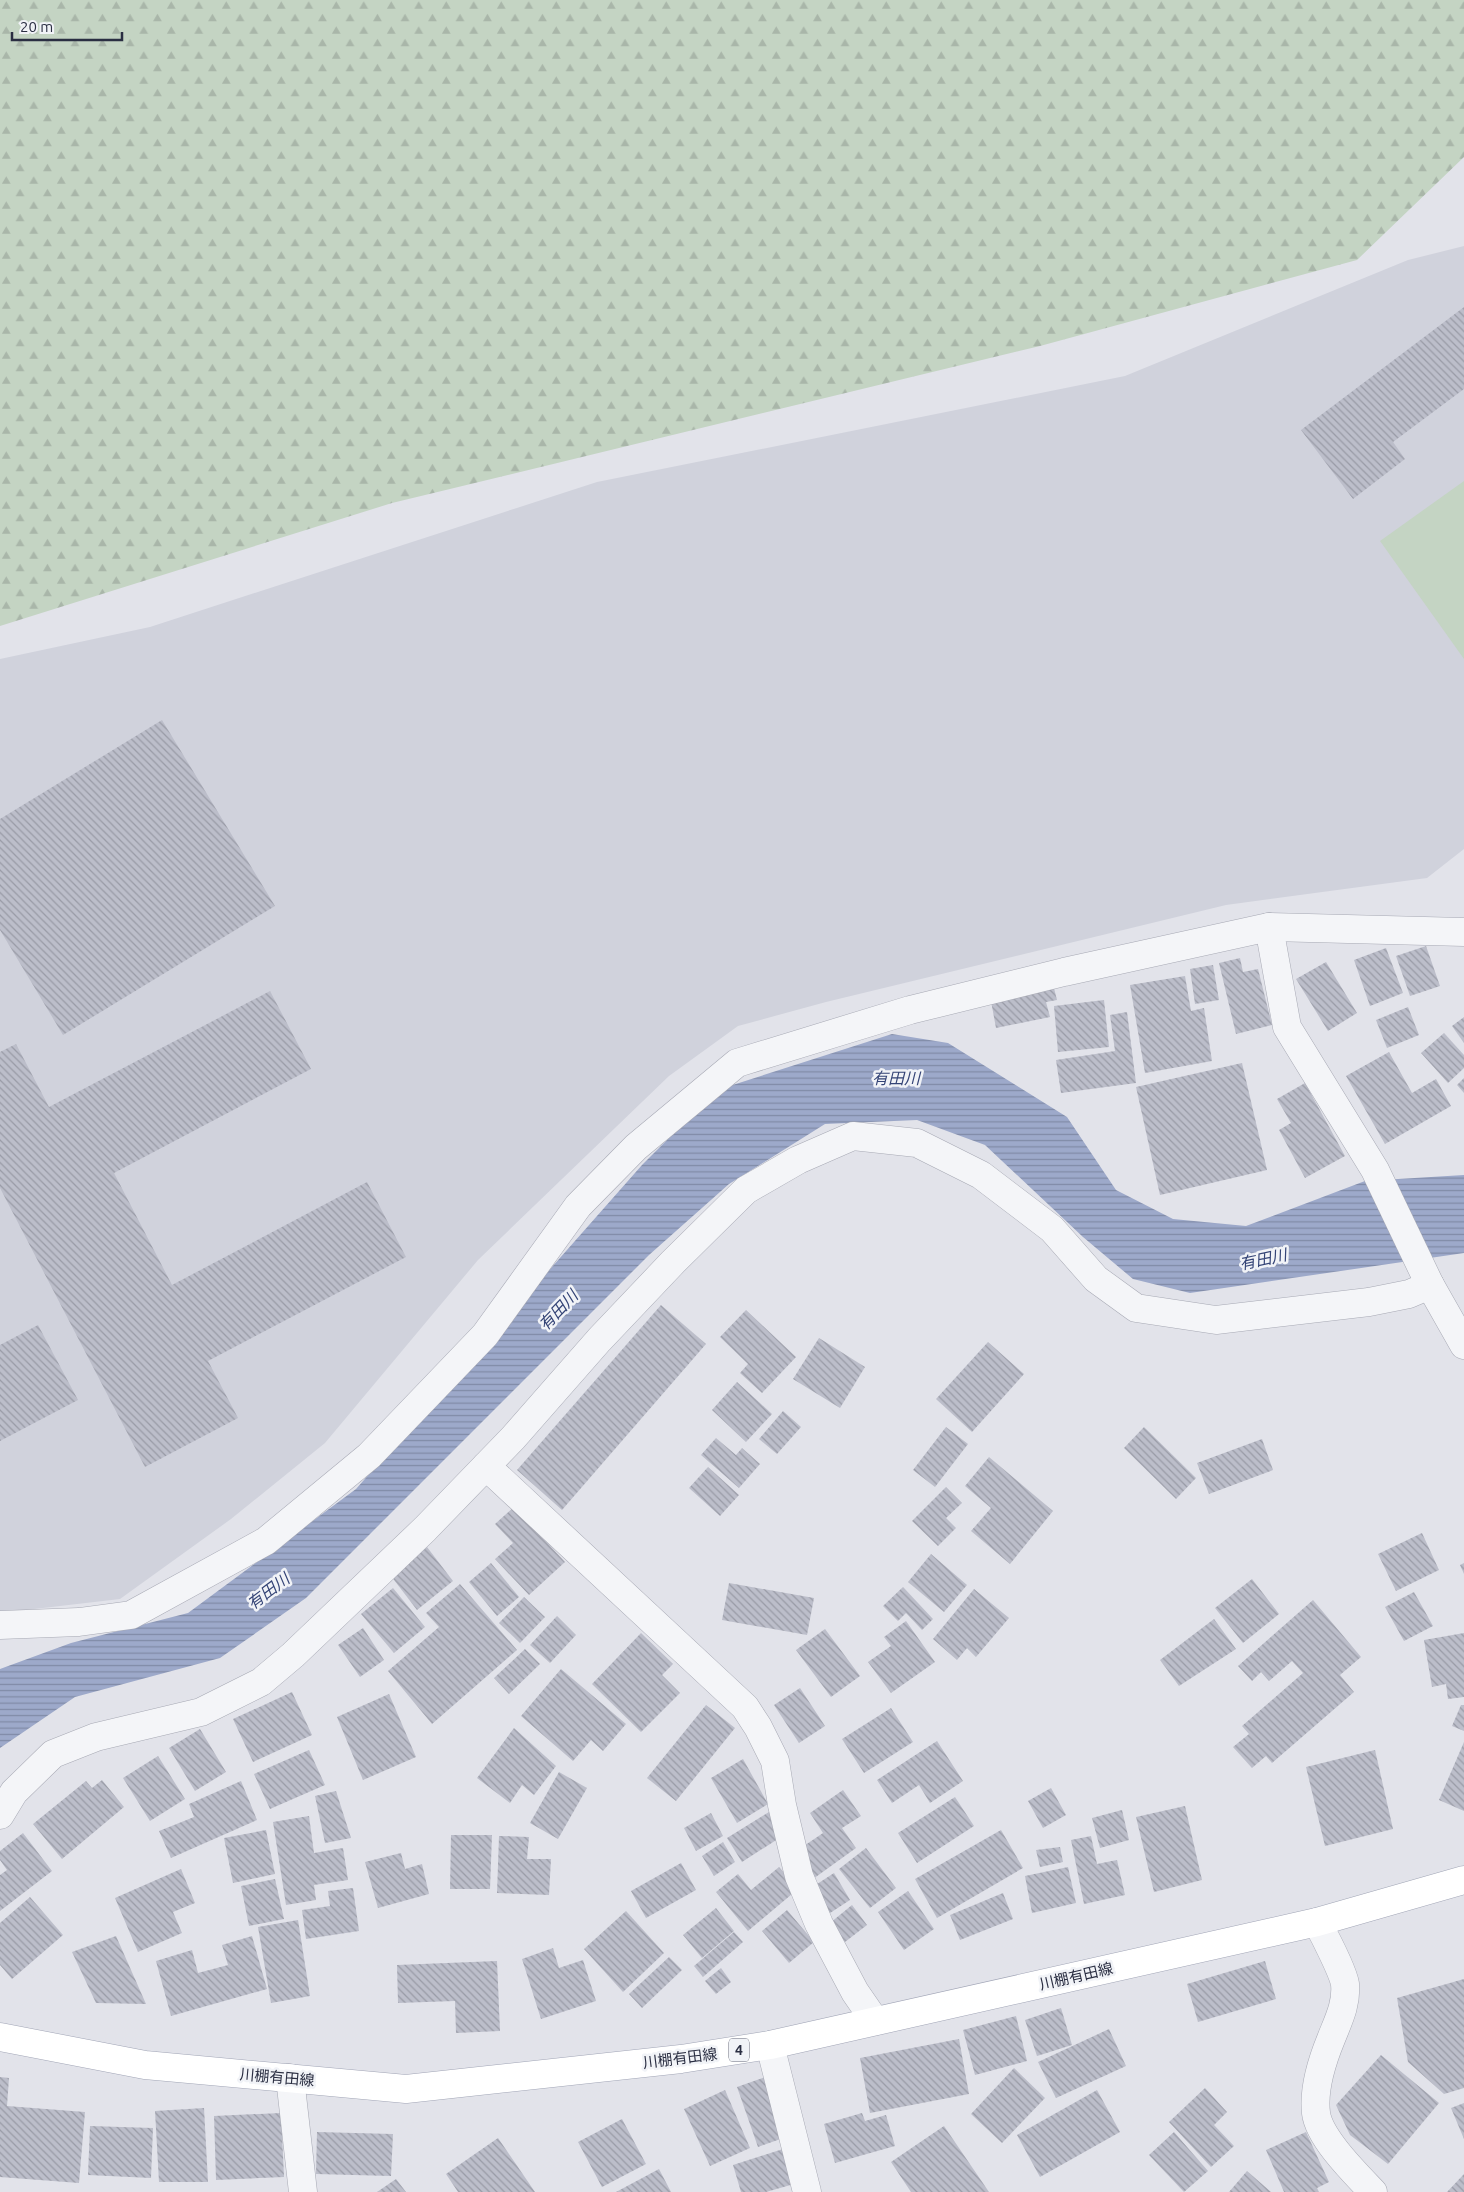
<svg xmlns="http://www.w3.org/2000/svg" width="1464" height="2192" font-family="Ubuntu,'Noto Sans JP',sans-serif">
<defs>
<pattern id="forest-firs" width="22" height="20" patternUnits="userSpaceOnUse" patternTransform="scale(1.25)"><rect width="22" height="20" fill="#c4d4c3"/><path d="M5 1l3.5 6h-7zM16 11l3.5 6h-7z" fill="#a9b6a9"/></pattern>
<pattern id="water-rules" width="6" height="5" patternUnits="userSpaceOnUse" patternTransform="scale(1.25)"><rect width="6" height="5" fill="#9da9ca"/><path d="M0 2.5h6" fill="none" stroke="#808aa6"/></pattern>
<pattern id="building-back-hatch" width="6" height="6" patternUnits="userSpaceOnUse" patternTransform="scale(1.25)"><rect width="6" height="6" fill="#bcbeca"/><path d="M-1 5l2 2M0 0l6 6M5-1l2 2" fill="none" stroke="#999ba6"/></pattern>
</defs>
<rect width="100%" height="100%" fill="#e2e3ea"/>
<path fill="#d0d2dc" d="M 1464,246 L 1464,849 L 1427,878 L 1226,905 L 826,1002 L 738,1026 L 669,1076 L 478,1260 L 325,1443 L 231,1519 L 120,1599 L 0,1613 L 0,659 L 150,627 L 597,482 L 1125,376 L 1408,260 Z"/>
<path fill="url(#forest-firs)" d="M 0,0 L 1464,0 L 1464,157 L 1357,260 L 1040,346 L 392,503 L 0,626 Z"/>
<path fill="#c4d4c3" d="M 1464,481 L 1464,659 L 1380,541 Z"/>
<path fill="url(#water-rules)" d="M 892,1034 L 948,1043 L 1067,1117 L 1116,1190 L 1173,1219 L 1246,1226 L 1365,1181 L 1464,1175 L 1464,1253 L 1190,1293 L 1133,1279 L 1083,1237 L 985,1145 L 917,1120 L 825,1124 L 729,1184 L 649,1255 L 306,1598 L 220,1658 L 75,1697 L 0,1748 L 0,1669 L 71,1643 L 188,1613 L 356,1489 L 642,1165 L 717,1090 Z"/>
<g fill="url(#building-back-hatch)">
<path d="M 1464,307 L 1464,389 L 1393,442 L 1405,459 L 1353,499 L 1301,430 Z"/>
<path d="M 162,720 L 275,906 L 63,1035 L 0,930 L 0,819 Z"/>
<path d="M 1426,946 L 1440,986 L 1410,996 L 1396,956 Z"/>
<path d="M 1386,948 L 1403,993 L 1370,1006 L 1354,960 Z"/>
<path d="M 1240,958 L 1243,972 L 1258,969 L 1272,1025 L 1236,1034 L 1219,963 Z"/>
<path d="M 1326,962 L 1357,1013 L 1328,1031 L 1296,979 Z"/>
<path d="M 1213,965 L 1219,1000 L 1195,1004 L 1190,969 Z"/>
<path d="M 1185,976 L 1191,1011 L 1204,1008 L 1212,1061 L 1145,1073 L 1130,985 Z"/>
<path d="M 1054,988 L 1057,1000 L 1046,1002 L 1050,1017 L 996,1028 L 991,1001 Z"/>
<path d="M 270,991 L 311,1069 L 114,1173 L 172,1285 L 367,1182 L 406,1257 L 208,1361 L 238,1418 L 145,1467 L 0,1188 L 0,1052 L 16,1044 L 49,1107 Z"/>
<path d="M 1104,1000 L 1109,1047 L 1058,1052 L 1054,1006 Z"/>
<path d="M 1408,1007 L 1419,1035 L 1387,1048 L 1376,1020 Z"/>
<path d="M 1127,1012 L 1136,1083 L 1061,1093 L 1056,1060 L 1115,1051 L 1110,1015 Z"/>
<path d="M 1464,1017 L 1464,1043 L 1452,1026 Z"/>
<path d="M 1444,1033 L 1464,1055 L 1464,1068 L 1448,1083 L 1421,1053 Z"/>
<path d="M 1389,1052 L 1412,1093 L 1436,1079 L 1451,1106 L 1385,1144 L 1346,1076 Z"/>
<path d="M 1242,1063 L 1267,1170 L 1160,1195 L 1136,1087 Z"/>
<path d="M 1464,1078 L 1464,1093 L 1457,1085 Z"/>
<path d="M 1305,1083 L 1345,1156 L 1305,1178 L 1279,1130 L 1291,1123 L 1277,1099 Z"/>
<path d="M 661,1305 L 706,1344 L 562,1510 L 517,1470 Z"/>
<path d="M 746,1310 L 796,1357 L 762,1393 L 740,1373 L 748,1364 L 720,1337 Z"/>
<path d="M 38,1325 L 78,1400 L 0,1441 L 0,1345 Z"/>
<path d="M 819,1338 L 865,1367 L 840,1408 L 793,1379 Z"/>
<path d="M 988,1342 L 1024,1374 L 972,1432 L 936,1399 Z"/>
<path d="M 737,1382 L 772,1414 L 746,1442 L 712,1410 Z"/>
<path d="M 783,1411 L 801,1427 L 777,1454 L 759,1439 Z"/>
<path d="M 946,1427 L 968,1444 L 935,1487 L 913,1470 Z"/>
<path d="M 1144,1427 L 1196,1478 L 1176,1499 L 1124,1448 Z"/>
<path d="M 716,1438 L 736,1455 L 742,1448 L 760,1464 L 739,1488 L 701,1455 Z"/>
<path d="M 1262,1439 L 1273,1470 L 1209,1494 L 1197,1463 Z"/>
<path d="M 989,1457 L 1053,1511 L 1010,1564 L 971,1531 L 991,1508 L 965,1486 Z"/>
<path d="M 708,1467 L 739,1495 L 720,1516 L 689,1488 Z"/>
<path d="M 946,1487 L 962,1503 L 946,1518 L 956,1528 L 938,1546 L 912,1521 Z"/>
<path d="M 514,1507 L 565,1562 L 529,1595 L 495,1559 L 513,1543 L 495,1524 Z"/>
<path d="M 1422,1533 L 1439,1570 L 1396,1591 L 1378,1554 Z"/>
<path d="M 427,1547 L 453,1581 L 417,1610 L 391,1576 Z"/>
<path d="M 931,1554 L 967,1585 L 944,1612 L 908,1582 Z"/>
<path d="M 491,1563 L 519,1597 L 497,1616 L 469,1582 Z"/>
<path d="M 1464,1563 L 1464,1574 L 1460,1565 Z"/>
<path d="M 1252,1579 L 1279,1614 L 1243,1643 L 1215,1608 Z"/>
<path d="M 729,1583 L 814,1598 L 807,1635 L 722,1620 Z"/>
<path d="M 460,1584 L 517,1650 L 432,1724 L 388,1671 L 439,1627 L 426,1613 Z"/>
<path d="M 903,1587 L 933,1619 L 922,1630 L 906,1613 L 898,1621 L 883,1606 Z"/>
<path d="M 393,1588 L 425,1627 L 394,1653 L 361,1614 Z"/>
<path d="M 974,1589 L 1009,1618 L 976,1657 L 967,1648 L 957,1660 L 933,1639 Z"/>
<path d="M 1414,1592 L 1433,1626 L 1404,1641 L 1385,1607 Z"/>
<path d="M 524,1597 L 545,1617 L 520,1643 L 499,1623 Z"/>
<path d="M 1313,1600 L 1361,1657 L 1340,1675 L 1354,1692 L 1272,1763 L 1266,1756 L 1252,1768 L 1233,1747 L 1249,1734 L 1242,1726 L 1303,1673 L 1292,1661 L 1269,1681 L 1261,1672 L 1252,1681 L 1238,1666 Z"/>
<path d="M 557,1616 L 576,1635 L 550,1663 L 530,1645 Z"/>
<path d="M 1214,1619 L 1236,1649 L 1179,1686 L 1160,1660 Z"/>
<path d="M 906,1621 L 935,1662 L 891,1693 L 868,1662 L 891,1646 L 884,1637 Z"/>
<path d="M 363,1628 L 384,1660 L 360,1677 L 338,1645 Z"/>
<path d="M 825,1629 L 860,1676 L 831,1697 L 796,1650 Z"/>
<path d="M 641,1633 L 673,1664 L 662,1675 L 680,1693 L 641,1732 L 592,1684 Z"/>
<path d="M 1464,1633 L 1464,1697 L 1448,1699 L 1446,1684 L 1432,1687 L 1424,1640 Z"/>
<path d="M 525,1649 L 540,1664 L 509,1694 L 494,1678 Z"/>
<path d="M 561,1669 L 626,1724 L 603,1751 L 591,1740 L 573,1761 L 521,1716 Z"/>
<path d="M 800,1688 L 825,1726 L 799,1743 L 774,1705 Z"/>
<path d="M 292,1692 L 312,1735 L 253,1762 L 233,1719 Z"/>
<path d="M 389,1694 L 416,1757 L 363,1780 L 337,1717 Z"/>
<path d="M 706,1705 L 735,1728 L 676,1801 L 647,1778 Z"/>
<path d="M 1461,1705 L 1464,1705 L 1464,1731 L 1452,1726 Z"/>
<path d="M 891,1708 L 913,1742 L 864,1773 L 842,1739 Z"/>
<path d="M 514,1728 L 556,1766 L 534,1795 L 522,1785 L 510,1803 L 477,1778 Z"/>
<path d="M 200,1729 L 226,1772 L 195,1791 L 169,1748 Z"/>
<path d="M 937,1741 L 963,1781 L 930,1803 L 919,1785 L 892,1803 L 877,1780 Z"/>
<path d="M 1464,1742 L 1464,1811 L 1439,1800 Z"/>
<path d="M 309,1750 L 325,1785 L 270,1809 L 254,1774 Z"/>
<path d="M 1375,1750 L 1393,1829 L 1325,1846 L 1306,1767 Z"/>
<path d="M 158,1756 L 185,1799 L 150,1821 L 123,1778 Z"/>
<path d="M 743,1759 L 768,1804 L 737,1823 L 711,1778 Z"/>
<path d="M 559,1772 L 587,1788 L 558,1839 L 530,1823 Z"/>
<path d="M 102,1780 L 124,1807 L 62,1859 L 33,1824 L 86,1781 L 92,1788 Z"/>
<path d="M 241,1781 L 257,1820 L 171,1858 L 159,1831 L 194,1817 L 189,1804 Z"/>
<path d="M 1051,1788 L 1066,1815 L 1043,1828 L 1028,1801 Z"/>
<path d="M 843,1790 L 861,1816 L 842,1828 L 856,1848 L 813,1879 L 795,1852 L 823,1833 L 810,1813 Z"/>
<path d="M 336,1791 L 351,1838 L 325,1843 L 315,1796 Z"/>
<path d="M 955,1797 L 974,1826 L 917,1863 L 898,1833 Z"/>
<path d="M 1185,1806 L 1202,1880 L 1154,1892 L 1136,1817 Z"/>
<path d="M 1122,1810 L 1129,1840 L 1100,1848 L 1092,1818 Z"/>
<path d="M 769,1812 L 784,1835 L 742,1862 L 727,1838 Z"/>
<path d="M 711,1813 L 723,1836 L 696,1851 L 684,1828 Z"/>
<path d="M 309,1816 L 314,1853 L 343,1848 L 348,1880 L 314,1885 L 316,1900 L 286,1905 L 273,1822 Z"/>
<path d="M 266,1830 L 275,1874 L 233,1883 L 224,1838 Z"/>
<path d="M 1001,1830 L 1023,1868 L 937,1918 L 915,1879 Z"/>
<path d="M 23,1833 L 52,1871 L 0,1911 L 0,1875 L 7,1870 L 0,1860 L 0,1851 Z"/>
<path d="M 451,1835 L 492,1835 L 490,1889 L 450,1889 Z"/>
<path d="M 499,1836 L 529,1837 L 527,1859 L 551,1859 L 549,1895 L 497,1893 Z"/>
<path d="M 1091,1836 L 1097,1864 L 1117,1860 L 1125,1895 L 1084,1904 L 1071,1840 Z"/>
<path d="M 723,1842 L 735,1862 L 714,1876 L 702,1856 Z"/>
<path d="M 1060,1847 L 1063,1862 L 1040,1867 L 1036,1850 Z"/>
<path d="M 866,1848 L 896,1888 L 870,1908 L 839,1869 Z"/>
<path d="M 401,1853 L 405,1869 L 422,1864 L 429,1894 L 378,1908 L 365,1862 Z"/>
<path d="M 681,1863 L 696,1890 L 646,1918 L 631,1891 Z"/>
<path d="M 779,1867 L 798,1889 L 748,1931 L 716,1892 L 738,1874 L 751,1890 Z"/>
<path d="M 1068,1867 L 1076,1903 L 1032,1913 L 1025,1876 Z"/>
<path d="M 181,1869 L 195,1903 L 173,1912 L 182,1933 L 138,1952 L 115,1898 Z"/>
<path d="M 834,1873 L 850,1900 L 827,1915 L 811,1888 Z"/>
<path d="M 275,1879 L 284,1919 L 249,1926 L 241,1886 Z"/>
<path d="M 353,1888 L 359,1931 L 306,1939 L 302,1910 L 330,1906 L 328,1891 Z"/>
<path d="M 908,1891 L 934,1929 L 904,1950 L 878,1912 Z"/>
<path d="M 1003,1893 L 1013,1919 L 960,1940 L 950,1915 Z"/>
<path d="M 30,1897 L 63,1935 L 12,1979 L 0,1965 L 0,1923 Z"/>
<path d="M 852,1905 L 867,1925 L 845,1942 L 830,1923 Z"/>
<path d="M 716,1908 L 734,1931 L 702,1958 L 683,1935 Z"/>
<path d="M 787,1910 L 814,1942 L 789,1963 L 762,1931 Z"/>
<path d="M 626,1911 L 664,1953 L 623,1992 L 584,1949 Z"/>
<path d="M 298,1920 L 310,1996 L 271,2003 L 258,1927 Z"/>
<path d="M 734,1932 L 743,1942 L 703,1977 L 694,1966 Z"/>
<path d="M 116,1936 L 146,2004 L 96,2003 L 72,1952 Z"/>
<path d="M 252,1936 L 267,1989 L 171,2016 L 156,1961 L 192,1950 L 198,1973 L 228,1965 L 222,1945 Z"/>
<path d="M 553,1948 L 559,1968 L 583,1960 L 596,2001 L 541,2019 L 522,1959 Z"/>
<path d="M 669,1957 L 682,1970 L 642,2008 L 629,1994 Z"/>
<path d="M 497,1961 L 500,2031 L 456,2033 L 455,2001 L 398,2003 L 397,1965 Z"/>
<path d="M 1265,1961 L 1276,1999 L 1198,2022 L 1187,1984 Z"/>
<path d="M 721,1968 L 731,1982 L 716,1994 L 705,1981 Z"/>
<path d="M 1464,1979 L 1464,2088 L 1444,2094 L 1408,2062 L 1397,1998 Z"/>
<path d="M 1061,2008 L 1072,2045 L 1037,2056 L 1025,2020 Z"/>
<path d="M 1016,2016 L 1027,2061 L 975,2075 L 963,2030 Z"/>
<path d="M 1109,2029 L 1126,2066 L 1056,2098 L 1038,2062 Z"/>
<path d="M 959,2039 L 969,2094 L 870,2113 L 860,2058 Z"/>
<path d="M 1381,2055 L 1439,2103 L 1388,2164 L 1350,2135 L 1336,2105 Z"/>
<path d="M 1014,2068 L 1045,2098 L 1002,2143 L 971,2114 Z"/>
<path d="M 768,2076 L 789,2136 L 758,2147 L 737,2087 Z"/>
<path d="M 0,2077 L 9,2078 L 7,2106 L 85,2112 L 79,2183 L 0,2177 Z"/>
<path d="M 1205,2088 L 1227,2112 L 1214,2125 L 1234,2146 L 1211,2167 L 1169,2122 Z"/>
<path d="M 725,2090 L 750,2148 L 710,2166 L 684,2109 Z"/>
<path d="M 1097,2090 L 1120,2132 L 1040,2177 L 1017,2135 Z"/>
<path d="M 1464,2103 L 1464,2139 L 1451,2108 Z"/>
<path d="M 204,2108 L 208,2182 L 159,2182 L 155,2111 Z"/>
<path d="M 281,2113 L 284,2177 L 216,2180 L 214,2116 Z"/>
<path d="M 862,2113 L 865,2121 L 886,2115 L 895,2146 L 835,2163 L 824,2124 Z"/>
<path d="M 622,2119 L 646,2164 L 602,2187 L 578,2142 Z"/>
<path d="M 90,2126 L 153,2128 L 151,2178 L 88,2175 Z"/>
<path d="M 944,2126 L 989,2192 L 911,2192 L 891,2162 Z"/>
<path d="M 317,2132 L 393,2134 L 391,2176 L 316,2174 Z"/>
<path d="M 1174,2132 L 1208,2171 L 1184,2192 L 1149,2155 Z"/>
<path d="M 1306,2132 L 1329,2182 L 1317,2188 L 1319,2192 L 1284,2192 L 1266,2150 Z"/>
<path d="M 498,2138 L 535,2192 L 458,2192 L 446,2174 Z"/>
<path d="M 783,2149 L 794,2184 L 766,2192 L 741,2192 L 733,2165 Z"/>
<path d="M 659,2169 L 671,2192 L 616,2192 Z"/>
<path d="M 1247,2171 L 1271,2192 L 1229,2192 Z"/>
<path d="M 1464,2174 L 1464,2192 L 1447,2192 Z"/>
<path d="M 396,2179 L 406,2192 L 377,2192 Z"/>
</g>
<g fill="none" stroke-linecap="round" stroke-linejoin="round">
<g stroke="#a7a9b4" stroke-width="29">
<g id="street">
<path d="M 1269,927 L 1287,1027 L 1375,1170 L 1430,1285 L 1464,1345"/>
<path d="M 486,1466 L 745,1707 L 758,1727 L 775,1761 L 782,1805 L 799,1876 L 819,1924 L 855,1992 L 875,2021"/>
<path d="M 0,1625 L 79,1622 L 131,1615 L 266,1541 L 369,1456 L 485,1335 L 578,1206 L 636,1147 L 737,1063 L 910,1010 L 1064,972 L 1269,927 L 1464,932"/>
<path d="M 0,1815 L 14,1792 L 53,1754 L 96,1737 L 201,1712 L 261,1682 L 293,1655 L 425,1529 L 513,1438 L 599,1340 L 673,1262 L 746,1190 L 798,1160 L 853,1136 L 917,1143 L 981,1175 L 1052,1229 L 1096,1279 L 1136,1308 L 1216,1320 L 1369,1302 L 1409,1294 L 1430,1285"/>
<path d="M 1317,1922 C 1324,1935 1343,1972 1345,1984 C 1347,2004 1338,2021 1331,2039 C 1322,2061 1313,2088 1316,2113 C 1319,2138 1356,2174 1373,2192"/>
<path d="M 770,2045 L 807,2192"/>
<path d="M 290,2078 L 303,2192"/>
</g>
</g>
<g stroke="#a1a5b6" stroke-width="29">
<path id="primary" d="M 0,2037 L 145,2065 L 406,2089 L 681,2059 L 770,2045 L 1317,1922 L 1464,1880"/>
</g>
<use href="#street" stroke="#f4f5f8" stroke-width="28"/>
<use href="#primary" stroke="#fff" stroke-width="28"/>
</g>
<g text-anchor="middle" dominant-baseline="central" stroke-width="5" stroke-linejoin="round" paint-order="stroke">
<rect fill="#f1f3f7" stroke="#666978" stroke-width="1" x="729" y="2038.5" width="20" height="23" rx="4"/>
<g font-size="14" font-weight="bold" fill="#2a2e42">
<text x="739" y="2050">4</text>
</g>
<g font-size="15" fill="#2a2e42" stroke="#f1f3f7">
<text transform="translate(1076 1976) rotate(-13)">川棚有田線</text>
<text transform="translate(680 2058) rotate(-7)">川棚有田線</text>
<text transform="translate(277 2077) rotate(5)">川棚有田線</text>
</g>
<g font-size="16" font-style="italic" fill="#344476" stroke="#f1f3f7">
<text x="896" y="1078">有田川</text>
<text transform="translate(1263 1259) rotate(-12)">有田川</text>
<text transform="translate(558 1310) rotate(-46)">有田川</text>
<text transform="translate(268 1591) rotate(-37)">有田川</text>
</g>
</g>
<path d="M12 32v8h110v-8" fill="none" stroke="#2a2e42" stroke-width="2.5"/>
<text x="20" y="32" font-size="15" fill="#2a2e42" stroke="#f1f3f7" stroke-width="4" paint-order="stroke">20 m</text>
</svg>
